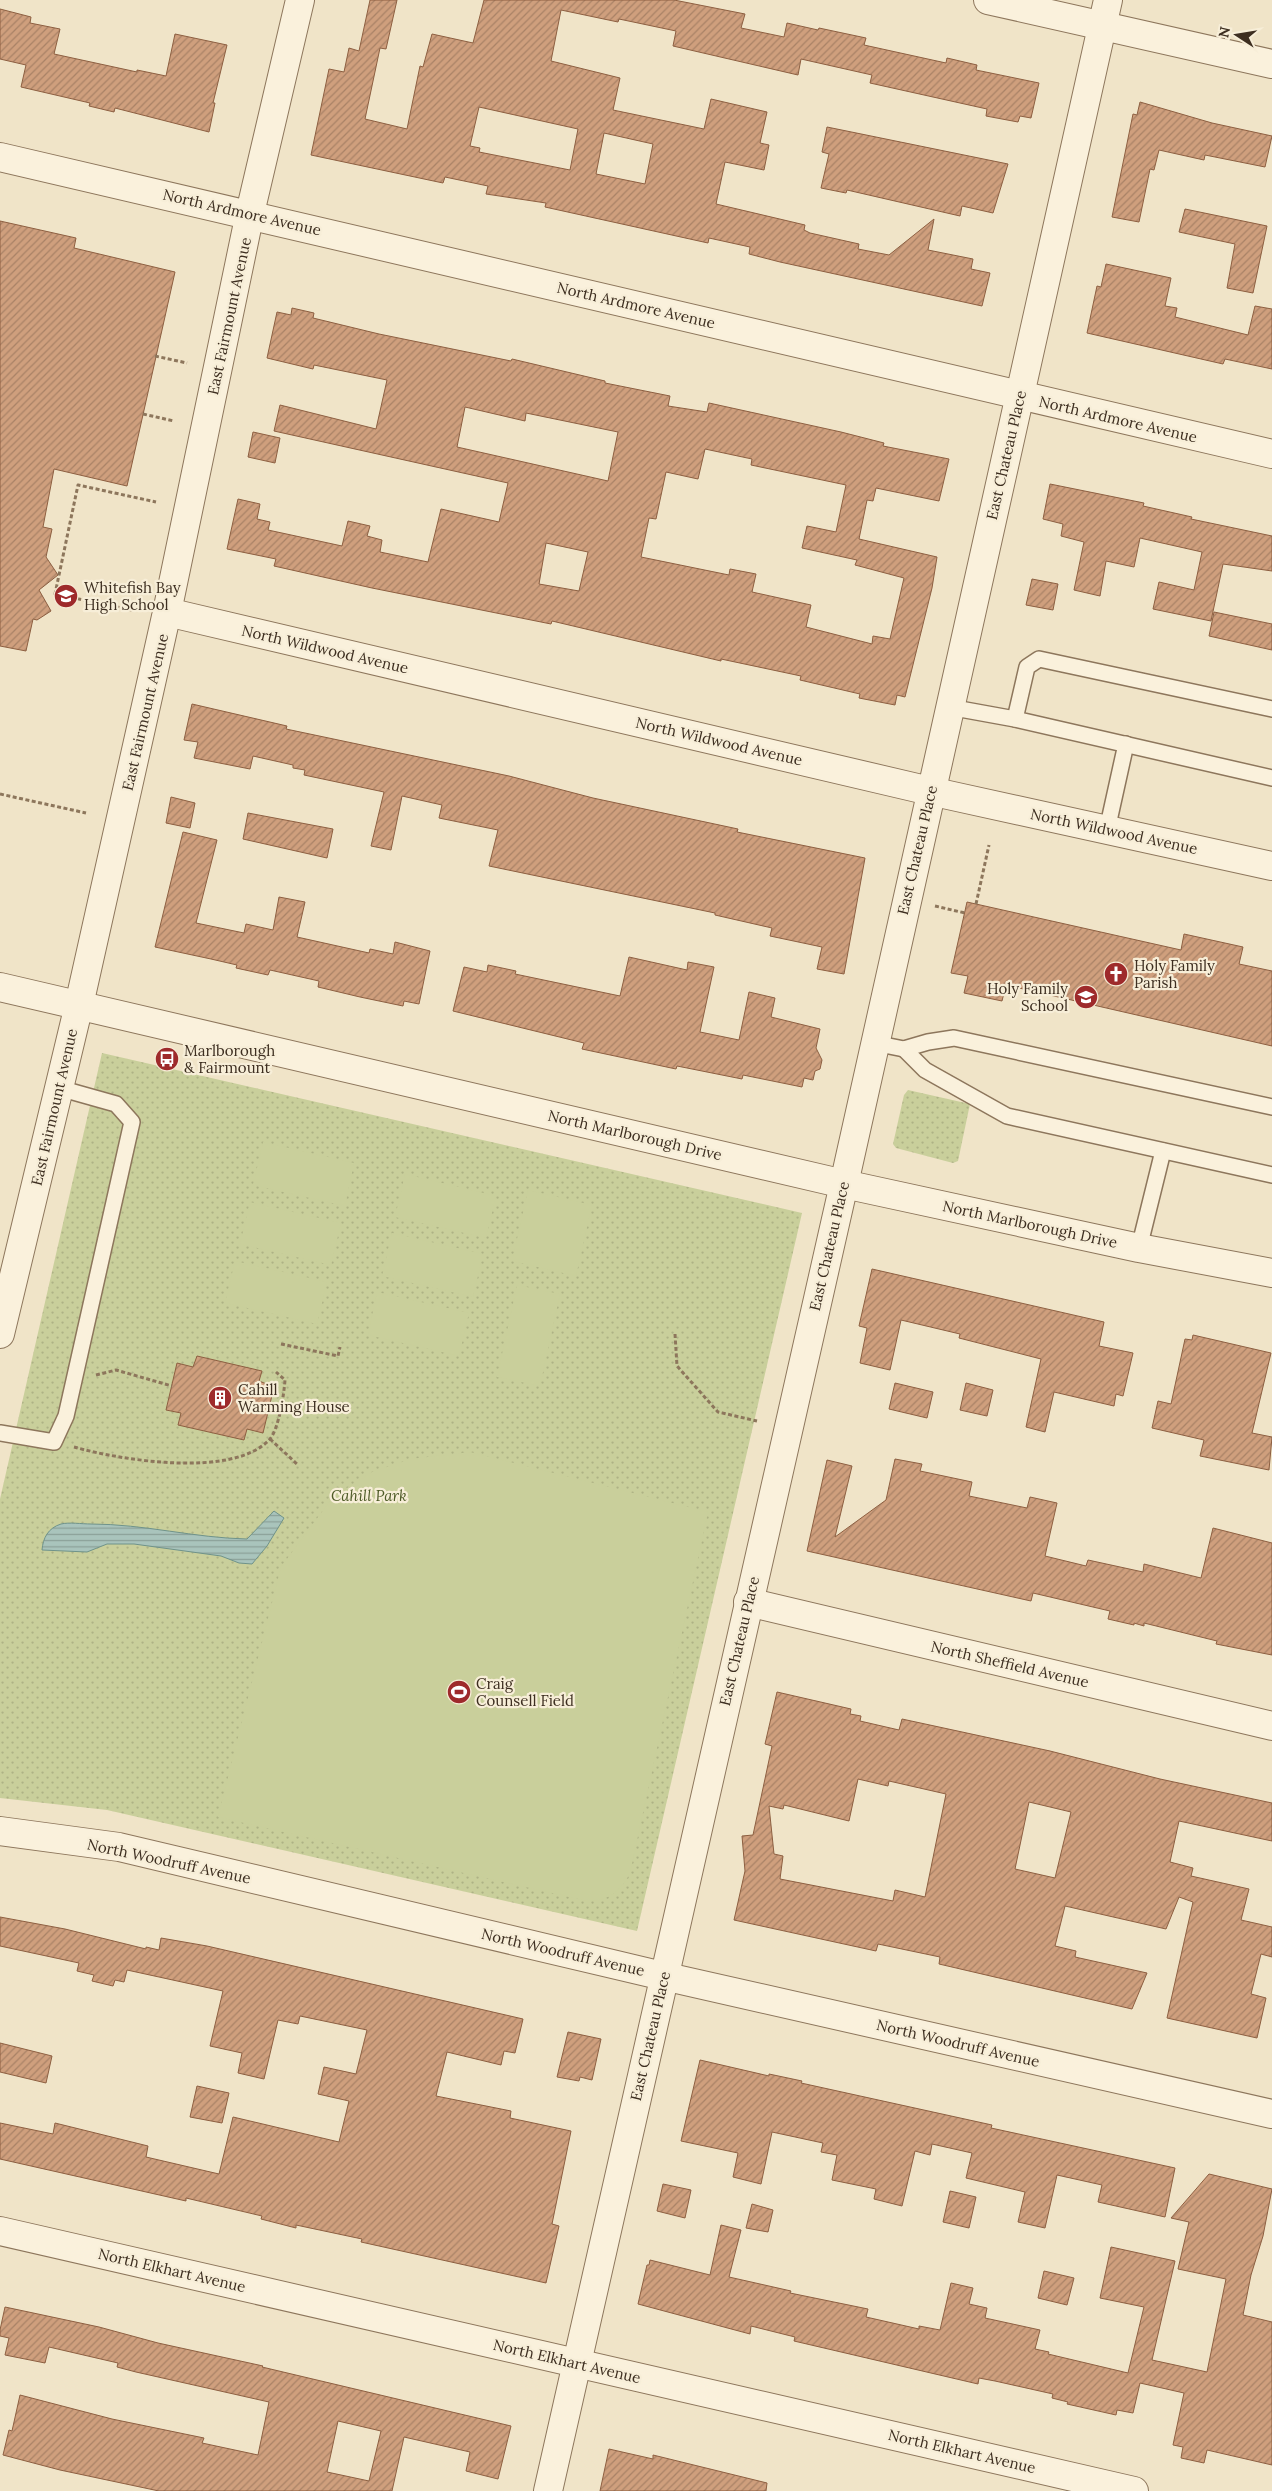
<svg xmlns="http://www.w3.org/2000/svg" width="1272" height="2491" font-family="Lora,serif">
<defs>
<pattern id="park-dots" width="8" height="8" patternUnits="userSpaceOnUse" patternTransform="scale(1.25)"><rect width="8" height="8" fill="#c9cf9b"/><path d="M2 2h.1M6 6h.1" fill="none" stroke="#aeb285" stroke-width="1.8" stroke-linecap="round"/></pattern>
<pattern id="water-rules" width="6" height="5" patternUnits="userSpaceOnUse" patternTransform="scale(1.25)"><rect width="6" height="5" fill="#a9c4bc"/><path d="M0 2.5h6" fill="none" stroke="#8ba098"/></pattern>
<pattern id="building-hatch" width="6" height="6" patternUnits="userSpaceOnUse" patternTransform="scale(1.25)"><rect width="6" height="6" fill="#cf9f7d"/><path d="M-1 1l2-2M0 6l6-6M5 7l2-2" fill="none" stroke="#a98266"/></pattern>
</defs>
<rect width="100%" height="100%" fill="#f0e4c8"/>
<g fill="url(#park-dots)">
<path d="M 102,1053 L 802,1213 L 637,1931 L 107,1810 L 0,1798 L 0,1499 Z"/>
<path d="M 908,1090 L 970,1104 L 958,1161 L 953,1163 L 896,1148 L 893,1144 L 904,1095 Z"/>
</g>
<g fill="#c9cf9b">
<path d="M 263,1142 L 354,1163 L 345,1206 L 253,1185 Z"/>
<path d="M 405,1174 L 496,1196 L 486,1238 L 395,1217 Z"/>
<path d="M 528,1190 L 592,1205 L 576,1276 L 512,1261 Z"/>
<path d="M 250,1202 L 341,1223 L 331,1265 L 240,1244 Z"/>
<path d="M 392,1233 L 483,1254 L 473,1297 L 382,1276 Z"/>
<path d="M 235,1261 L 327,1282 L 317,1324 L 225,1303 Z"/>
<path d="M 517,1285 L 560,1294 L 540,1386 L 497,1377 Z"/>
<path d="M 377,1292 L 469,1313 L 459,1356 L 368,1335 Z"/>
<path d="M 470,1452 L 708,1512 L 630,1873 C 620,1892 608,1901 587,1901 L 218,1817 L 281,1567 L 333,1497 L 372,1472 L 411,1459 Z"/>
</g>
<path fill="url(#water-rules)" stroke="#6f938a" d="M 274,1511 L 284,1518 L 267,1546 L 252,1564 L 239,1563 L 221,1556 L 134,1544 L 107,1544 L 87,1552 L 42,1550 C 43,1538 48,1528 61,1524 C 69,1522 82,1524 91,1524 C 144,1524 195,1538 247,1539 Z"/>
<g fill="url(#building-hatch)" stroke="#8d5f41" fill-rule="evenodd">
<path d="M 370,0 L 397,0 L 386,49 L 380,48 L 365,119 L 407,129 L 420,66 L 423,67 L 432,34 L 473,43 L 484,0 L 674,0 L 745,14 L 741,28 L 784,37 L 787,23 L 818,30 L 819,28 L 866,38 L 864,45 L 946,63 L 947,58 L 977,65 L 976,70 L 1039,83 L 1031,118 L 1020,116 L 1018,122 L 986,116 L 987,109 L 870,83 L 872,75 L 801,59 L 798,75 L 673,46 L 676,31 L 619,19 L 618,22 L 561,10 L 551,61 L 620,78 L 613,110 L 704,129 L 711,99 L 767,112 L 760,143 L 769,145 L 764,170 L 725,162 L 716,204 L 805,225 L 804,230 L 810,233 L 859,244 L 858,249 L 889,255 L 934,219 L 928,250 L 973,259 L 971,269 L 990,273 L 982,306 L 780,262 L 749,254 L 750,247 L 709,238 L 708,243 L 545,207 L 546,203 L 486,194 L 488,186 L 445,177 L 443,183 L 311,155 L 329,69 L 344,72 L 349,48 L 359,51 ZM 479,107 L 578,129 L 570,170 L 479,152 L 480,148 L 470,146 ZM 604,133 L 653,144 L 645,184 L 596,174 Z"/>
<path d="M 0,9 L 31,17 L 30,23 L 60,29 L 54,54 L 137,72 L 137,70 L 166,76 L 175,34 L 227,45 L 213,103 L 215,103 L 209,132 L 115,108 L 114,112 L 89,106 L 90,103 L 21,87 L 26,65 L 0,59 Z"/>
<path d="M 1140,102 L 1212,123 L 1272,136 L 1265,167 L 1205,155 L 1204,160 L 1159,150 L 1154,170 L 1150,169 L 1139,222 L 1112,217 L 1133,114 L 1137,115 Z"/>
<path d="M 827,127 L 1008,164 L 993,213 L 962,206 L 960,216 L 847,190 L 846,193 L 821,188 L 829,154 L 822,152 Z"/>
<path d="M 1185,209 L 1267,226 L 1253,293 L 1227,288 L 1235,244 L 1179,232 Z"/>
<path d="M 0,221 L 76,238 L 74,248 L 175,272 L 127,486 L 54,469 L 43,527 L 52,529 L 46,557 L 58,575 L 39,590 L 51,611 L 37,620 L 33,619 L 26,651 L 0,646 Z"/>
<path d="M 1106,264 L 1171,278 L 1165,306 L 1177,308 L 1175,317 L 1248,335 L 1255,306 L 1272,309 L 1272,369 L 1225,359 L 1223,364 L 1087,333 L 1097,286 L 1101,287 Z"/>
<path d="M 292,308 L 314,313 L 313,318 L 379,334 L 511,361 L 512,359 L 605,381 L 605,383 L 670,396 L 668,406 L 707,412 L 709,403 L 841,432 L 884,443 L 883,446 L 949,459 L 939,501 L 876,488 L 873,501 L 867,500 L 859,539 L 937,557 L 932,588 L 905,697 L 897,695 L 895,705 L 859,698 L 860,694 L 800,680 L 801,676 L 721,659 L 721,661 L 552,621 L 551,624 L 372,588 L 274,566 L 276,559 L 227,549 L 238,499 L 260,504 L 257,519 L 270,522 L 268,530 L 342,546 L 348,521 L 370,526 L 367,536 L 382,540 L 380,552 L 428,562 L 441,509 L 499,522 L 508,483 L 274,431 L 280,405 L 376,429 L 387,380 L 314,365 L 313,369 L 267,358 L 277,312 L 291,315 ZM 465,407 L 525,421 L 526,413 L 618,432 L 608,481 L 457,447 ZM 705,449 L 752,459 L 751,465 L 846,485 L 836,532 L 807,526 L 802,548 L 857,560 L 855,565 L 904,578 L 890,639 L 873,636 L 872,644 L 806,627 L 811,605 L 752,592 L 756,574 L 730,569 L 729,575 L 641,557 L 649,518 L 656,519 L 666,472 L 698,479 ZM 546,543 L 588,552 L 579,591 L 539,584 Z"/>
<path d="M 253,432 L 280,438 L 275,463 L 248,457 Z"/>
<path d="M 1050,484 L 1144,503 L 1143,506 L 1192,517 L 1191,519 L 1272,536 L 1272,571 L 1223,564 L 1211,621 L 1153,609 L 1159,582 L 1194,590 L 1202,552 L 1140,538 L 1134,567 L 1106,561 L 1100,596 L 1074,590 L 1084,542 L 1061,536 L 1063,524 L 1043,519 Z"/>
<path d="M 1032,579 L 1058,584 L 1053,610 L 1026,605 Z"/>
<path d="M 1214,612 L 1272,624 L 1272,650 L 1209,636 Z"/>
<path d="M 192,704 L 287,726 L 286,729 L 509,776 L 593,798 L 738,829 L 737,832 L 865,858 L 844,974 L 817,969 L 822,947 L 770,936 L 772,928 L 715,915 L 715,913 L 489,866 L 498,830 L 439,818 L 442,805 L 402,796 L 391,850 L 371,846 L 384,792 L 304,775 L 305,770 L 293,768 L 293,765 L 253,756 L 250,769 L 194,758 L 198,742 L 184,740 Z"/>
<path d="M 171,797 L 195,803 L 190,828 L 166,823 Z"/>
<path d="M 248,813 L 333,829 L 327,858 L 243,839 Z"/>
<path d="M 183,832 L 217,840 L 196,923 L 244,933 L 246,924 L 273,930 L 279,897 L 305,902 L 297,937 L 369,953 L 370,949 L 393,954 L 395,942 L 430,951 L 419,1004 L 404,1001 L 403,1006 L 360,997 L 318,987 L 319,981 L 270,970 L 268,975 L 236,968 L 237,965 L 211,959 L 155,947 Z"/>
<path d="M 967,902 L 1181,950 L 1184,934 L 1243,947 L 1239,964 L 1272,971 L 1272,1046 L 1006,985 L 1002,1001 L 964,993 L 968,976 L 951,973 Z"/>
<path d="M 629,957 L 687,970 L 688,962 L 714,967 L 700,1032 L 739,1040 L 749,992 L 775,998 L 771,1017 L 820,1029 L 816,1048 L 822,1060 L 820,1069 L 815,1071 L 813,1080 L 804,1078 L 802,1087 L 743,1075 L 742,1079 L 677,1066 L 676,1069 L 582,1049 L 584,1043 L 453,1011 L 464,967 L 487,972 L 488,965 L 516,971 L 515,974 L 620,996 Z"/>
<path d="M 872,1269 L 1104,1322 L 1099,1346 L 1133,1353 L 1123,1396 L 1116,1394 L 1114,1406 L 1054,1392 L 1045,1432 L 1026,1427 L 1041,1359 L 959,1338 L 960,1334 L 901,1320 L 890,1370 L 860,1363 L 867,1328 L 859,1326 Z"/>
<path d="M 1193,1335 L 1271,1353 L 1252,1433 L 1272,1437 L 1269,1470 L 1200,1456 L 1204,1440 L 1152,1428 L 1158,1401 L 1171,1404 L 1185,1339 L 1192,1340 Z"/>
<path d="M 197,1356 L 262,1371 L 259,1381 L 274,1387 L 263,1433 L 247,1429 L 244,1440 L 178,1425 L 181,1413 L 166,1410 L 177,1363 L 193,1367 Z"/>
<path d="M 895,1383 L 933,1392 L 927,1418 L 889,1409 Z"/>
<path d="M 966,1383 L 993,1390 L 987,1416 L 960,1410 Z"/>
<path d="M 895,1459 L 922,1464 L 920,1471 L 972,1482 L 969,1496 L 1027,1508 L 1030,1497 L 1057,1503 L 1045,1556 L 1086,1566 L 1088,1560 L 1143,1572 L 1144,1564 L 1201,1578 L 1213,1528 L 1272,1543 L 1272,1655 L 1216,1644 L 1217,1641 L 1144,1623 L 1144,1626 L 1134,1623 L 1134,1625 L 1108,1619 L 1110,1611 L 1033,1593 L 1031,1601 L 807,1551 L 827,1460 L 852,1466 L 835,1537 L 886,1500 Z"/>
<path d="M 777,1692 L 851,1709 L 850,1714 L 861,1716 L 860,1721 L 899,1730 L 902,1719 L 1050,1751 L 1160,1779 L 1272,1803 L 1272,1841 L 1179,1821 L 1170,1862 L 1193,1868 L 1191,1876 L 1249,1889 L 1241,1920 L 1272,1927 L 1272,1957 L 1261,1954 L 1251,1994 L 1266,1998 L 1257,2038 L 1167,2018 L 1193,1902 L 1179,1897 L 1166,1929 L 1065,1906 L 1055,1946 L 1076,1951 L 1075,1957 L 1147,1973 L 1132,2009 L 939,1964 L 940,1957 L 878,1944 L 876,1951 L 734,1920 L 745,1871 L 742,1836 L 753,1835 L 772,1746 L 765,1744 ZM 858,1779 L 888,1786 L 889,1781 L 946,1794 L 925,1897 L 895,1890 L 893,1901 L 780,1879 L 783,1856 L 774,1854 L 769,1806 L 783,1809 L 784,1805 L 849,1821 ZM 1029,1802 L 1071,1812 L 1055,1878 L 1015,1869 Z"/>
<path d="M 0,1917 L 65,1929 L 146,1949 L 146,1947 L 159,1950 L 161,1938 L 207,1946 L 523,2019 L 515,2053 L 504,2051 L 501,2065 L 447,2052 L 436,2096 L 511,2111 L 510,2118 L 571,2131 L 552,2224 L 559,2226 L 546,2283 L 361,2242 L 362,2239 L 296,2225 L 296,2228 L 261,2219 L 262,2216 L 186,2198 L 186,2201 L 0,2159 L 0,2123 L 53,2134 L 55,2123 L 148,2146 L 146,2157 L 219,2174 L 233,2117 L 339,2142 L 349,2101 L 318,2094 L 324,2067 L 356,2074 L 367,2030 L 300,2016 L 298,2024 L 278,2020 L 264,2079 L 238,2073 L 242,2053 L 210,2046 L 223,1991 L 127,1970 L 124,1982 L 115,1980 L 113,1986 L 92,1981 L 94,1975 L 77,1971 L 79,1963 L 0,1946 Z"/>
<path d="M 568,2032 L 601,2039 L 592,2080 L 580,2077 L 579,2081 L 557,2077 Z"/>
<path d="M 0,2043 L 52,2056 L 46,2083 L 0,2072 Z"/>
<path d="M 700,2060 L 769,2076 L 769,2074 L 802,2081 L 801,2083 L 992,2125 L 991,2128 L 1175,2168 L 1165,2217 L 1098,2202 L 1102,2185 L 1057,2175 L 1045,2228 L 1018,2222 L 1025,2192 L 966,2178 L 972,2153 L 932,2144 L 930,2155 L 915,2151 L 902,2206 L 874,2199 L 876,2189 L 832,2180 L 837,2155 L 821,2152 L 823,2143 L 772,2132 L 761,2184 L 733,2177 L 738,2153 L 681,2141 Z"/>
<path d="M 197,2086 L 229,2093 L 222,2123 L 190,2117 Z"/>
<path d="M 1209,2174 L 1272,2189 L 1263,2236 L 1251,2275 L 1243,2315 L 1272,2322 L 1272,2465 L 1207,2450 L 1204,2463 L 1181,2458 L 1183,2447 L 1173,2445 L 1184,2393 L 1140,2383 L 1133,2413 L 1117,2410 L 1116,2415 L 1067,2404 L 1068,2402 L 1052,2398 L 1053,2394 L 995,2381 L 979,2378 L 978,2384 L 794,2341 L 795,2337 L 751,2326 L 750,2334 L 638,2304 L 647,2265 L 649,2265 L 650,2260 L 710,2275 L 721,2225 L 741,2230 L 729,2277 L 791,2291 L 790,2293 L 868,2309 L 866,2317 L 919,2329 L 919,2326 L 940,2330 L 951,2283 L 973,2288 L 969,2304 L 987,2308 L 985,2318 L 1040,2330 L 1035,2349 L 1049,2352 L 1048,2354 L 1128,2373 L 1144,2307 L 1100,2298 L 1111,2247 L 1175,2261 L 1152,2360 L 1207,2372 L 1226,2279 L 1178,2269 L 1189,2222 L 1171,2218 Z"/>
<path d="M 663,2184 L 691,2190 L 685,2218 L 657,2211 Z"/>
<path d="M 950,2191 L 976,2197 L 969,2228 L 943,2222 Z"/>
<path d="M 752,2204 L 773,2210 L 768,2232 L 746,2228 Z"/>
<path d="M 1044,2271 L 1074,2278 L 1067,2305 L 1038,2298 Z"/>
<path d="M 5,2307 L 99,2327 L 158,2343 L 263,2366 L 262,2367 L 511,2426 L 498,2479 L 466,2471 L 470,2452 L 404,2437 L 392,2491 L 159,2491 L 60,2470 L 3,2455 L 9,2430 L 12,2431 L 20,2395 L 112,2419 L 204,2438 L 202,2443 L 258,2455 L 269,2402 L 136,2372 L 117,2367 L 118,2363 L 49,2347 L 45,2363 L 5,2355 L 9,2338 L 0,2336 L 0,2330 ZM 338,2421 L 381,2431 L 369,2481 L 327,2472 Z"/>
<path d="M 609,2449 L 653,2459 L 653,2455 L 767,2483 L 766,2491 L 600,2491 Z"/>
</g>
<g fill="none" stroke-linecap="round" stroke-linejoin="round">
<g stroke="#8d765c" stroke-width="18">
<g id="service">
<path d="M 949,707 L 1015,719"/>
<path d="M 1272,709 L 1039,659 L 1027,667 L 1015,719 L 1272,778"/>
<path d="M 1107,830 L 1126,744"/>
<path d="M 874,1043 L 904,1049 L 928,1042 L 954,1038 L 1272,1107"/>
<path d="M 904,1049 L 925,1070 L 1007,1116 L 1272,1175"/>
<path d="M 1139,1248 L 1163,1151"/>
<path d="M 0,1433 L 54,1442 L 66,1416 L 132,1122 L 116,1104 L 59,1088"/>
</g>
</g>
<g stroke="#8d765c" stroke-width="30">
<g id="minor">
<path d="M 988,0 L 1272,64"/>
<path d="M 0,157 L 1272,454"/>
<path d="M 167,612 L 930,791 L 1272,866"/>
<path d="M 0,1334 L 79,1005 L 167,612 L 250,213 L 300,0"/>
<path d="M 748,1602 L 1272,1726"/>
<path d="M 0,1831 L 119,1847 L 663,1976 L 1272,2114"/>
<path d="M 0,2231 L 1134,2491"/>
<path d="M 548,2491 L 844,1184 L 1108,0"/>
</g>
</g>
<g stroke="#8d765c" stroke-width="30">
<path id="tertiary" d="M 0,987 L 844,1184 L 1139,1248 L 1272,1273"/>
</g>
<g stroke="#8d765c" stroke-width="3" stroke-dasharray="4 2.5" stroke-linecap="butt">
<path d="M 155,356 L 187,363"/>
<path d="M 143,414 L 174,421"/>
<path d="M 132,610 L 55,594 L 78,485 L 156,502"/>
<path d="M 0,794 L 86,813"/>
<path d="M 976,904 L 989,845"/>
<path d="M 935,906 L 965,913"/>
<path d="M 675,1334 L 677,1366 L 718,1412 L 757,1421"/>
<path d="M 281,1344 L 338,1356 L 340,1347"/>
<path d="M 96,1375 L 116,1370 L 172,1386"/>
<path d="M 270,1439 L 297,1464"/>
<path d="M 74,1447 C 120,1460 234,1479 270,1439 C 279,1428 284,1394 285,1380 L 276,1372"/>
</g>
<use href="#service" stroke="#faf1dc" stroke-width="15"/>
<use href="#minor" stroke="#faf1dc" stroke-width="28"/>
<use href="#tertiary" stroke="#faf1dc" stroke-width="28"/>
</g>
<defs>
<g id="school-disc" transform="scale(1.25)"><circle r="9.5" fill="#9e2a2b" stroke="#f7eed8"/><path d="M0-5L7-2L0 1L-7-2ZM-4 1L0 2.5L4 1V4Q0 6-4 4Z" fill="#fff"/></g>
<g id="church-disc" transform="scale(1.25)"><circle r="9.5" fill="#9e2a2b" stroke="#f7eed8"/><path d="M-1.2-6h2.4v3.5h3.3v2.4h-3.3V6h-2.4V-.1h-3.3v-2.4h3.3Z" fill="#fff"/></g>
<g id="bus-disc" transform="scale(1.25)"><circle r="9.5" fill="#9e2a2b" stroke="#f7eed8"/><path d="M-5-6H5V4H4V6H2V4H-2V6H-4V4H-5ZM-3.5-4V0h7V-4ZM-3.5 1.2v1.5H-2V1.2ZM2 1.2v1.5H3.5V1.2Z" fill="#fff"/></g>
<g id="building-disc" transform="scale(1.25)"><circle r="9.5" fill="#9e2a2b" stroke="#f7eed8"/><path d="M-4-6H4V6H1V3H-1V6H-4ZM-2.5-4.3h1.7v1.8h-1.7ZM.8-4.3h1.7v1.8H.8ZM-2.5-1h1.7V.8h-1.7ZM.8-1h1.7V.8H.8Z" fill="#fff"/></g>
<g id="stadium-disc" transform="scale(1.25)"><circle r="9.5" fill="#9e2a2b" stroke="#f7eed8"/><path d="M0-5a6.5 5 0 1 0 0 10a6.5 5 0 1 0 0-10ZM-3.5-1.8h7v3.6h-7Z" fill="#fff"/></g>
</defs>
<g fill-rule="evenodd">
<use href="#school-disc" x="66" y="596"/>
<use href="#church-disc" x="1116" y="974"/>
<use href="#school-disc" x="1086" y="997"/>
<use href="#bus-disc" x="167" y="1059"/>
<use href="#building-disc" x="220" y="1398"/>
<use href="#stadium-disc" x="459" y="1692"/>
</g>
<g text-anchor="middle" dominant-baseline="central" stroke-width="4.5" stroke-linejoin="round" paint-order="stroke">
<g font-size="15" fill="#3d2e20" stroke="#f7eed8">
<text transform="translate(242 212) rotate(13)">North Ardmore Avenue</text>
<text transform="translate(636 305) rotate(13)">North Ardmore Avenue</text>
<text transform="translate(229 316) rotate(-78)">East Fairmount Avenue</text>
<text transform="translate(1118 419) rotate(13)">North Ardmore Avenue</text>
<text transform="translate(1006 455) rotate(-77)">East Chateau Place</text>
<text transform="translate(325 649) rotate(13)">North Wildwood Avenue</text>
<text transform="translate(145 712) rotate(-77)">East Fairmount Avenue</text>
<text transform="translate(719 741) rotate(13)">North Wildwood Avenue</text>
<text transform="translate(1114 831) rotate(12)">North Wildwood Avenue</text>
<text transform="translate(917 850) rotate(-77)">East Chateau Place</text>
<text transform="translate(54 1107) rotate(-77)">East Fairmount Avenue</text>
<text transform="translate(635 1135) rotate(13)">North Marlborough Drive</text>
<text transform="translate(1030 1224) rotate(12)">North Marlborough Drive</text>
<text transform="translate(829 1246) rotate(-77)">East Chateau Place</text>
<text transform="translate(739 1641) rotate(-77)">East Chateau Place</text>
<text transform="translate(1010 1664) rotate(13)">North Sheffield Avenue</text>
<text transform="translate(169 1861) rotate(12)">North Woodruff Avenue</text>
<text transform="translate(563 1952) rotate(13)">North Woodruff Avenue</text>
<text transform="translate(650 2036) rotate(-77)">East Chateau Place</text>
<text transform="translate(958 2043) rotate(13)">North Woodruff Avenue</text>
<text transform="translate(172 2270) rotate(13)">North Elkhart Avenue</text>
<text transform="translate(567 2361) rotate(13)">North Elkhart Avenue</text>
<text transform="translate(962 2451) rotate(13)">North Elkhart Avenue</text>
</g>
<g font-size="15" fill="#3d2e20" stroke="#f7eed8" text-anchor="start">
<text x="84" y="587">Whitefish Bay<tspan x="84" dy="17">High School</tspan></text>
<text x="1134" y="965">Holy Family<tspan x="1134" dy="17">Parish</tspan></text>
<text x="1068" y="988" text-anchor="end">Holy Family<tspan x="1068" dy="17">School</tspan></text>
<text x="184" y="1050">Marlborough<tspan x="184" dy="17">&amp; Fairmount</tspan></text>
<text x="238" y="1389">Cahill<tspan x="238" dy="17">Warming House</tspan></text>
<text x="476" y="1683">Craig<tspan x="476" dy="17">Counsell Field</tspan></text>
</g>
<g font-size="15" font-style="italic" fill="#4d5a26" stroke="#f7eed8">
<text x="369" y="1495">Cahill Park</text>
</g>
</g>
<g transform="translate(1237 35) rotate(282)" stroke="#f7eed8" stroke-width="4" paint-order="stroke">
<path d="M0-4L9 19L0 12L-9 19Z" fill="#3d2e20"/>
<text y="-8" font-size="14" font-weight="bold" text-anchor="middle" fill="#3d2e20">N</text>
</g>
</svg>
